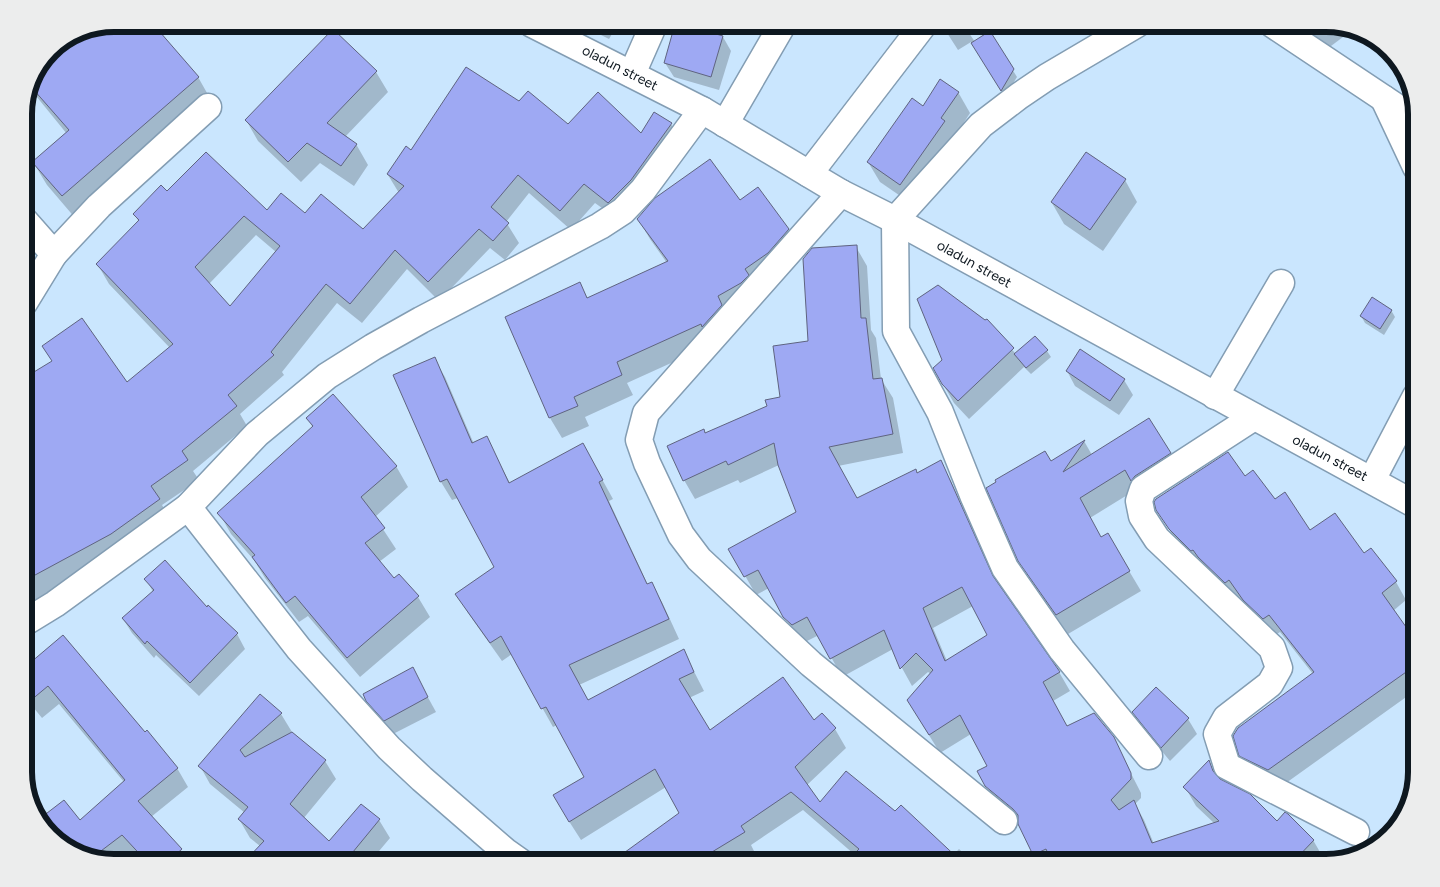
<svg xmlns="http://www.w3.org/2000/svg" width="1440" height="887" font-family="Figtree,sans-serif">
<rect width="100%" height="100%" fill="#cae6fe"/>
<g fill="#0003" fill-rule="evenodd">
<path d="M 115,24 L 155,24 L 168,43 L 198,77 L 211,100 L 76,219 L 47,185 L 33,162 L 67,134 L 32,91 L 51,50 L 80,31 Z"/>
<path d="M 563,24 L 630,24 L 626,34 L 615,29 L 609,39 L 587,28 L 582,36 L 565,27 Z"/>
<path d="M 677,24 L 723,37 L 731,51 L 719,90 L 674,77 L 665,63 Z"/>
<path d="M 944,24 L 963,24 L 975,42 L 1012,69 L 1017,77 L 1005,96 L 971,42 L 958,50 L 942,25 Z"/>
<path d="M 1291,24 L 1325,24 L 1351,31 L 1323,52 Z"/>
<path d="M 1387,52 L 1404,69 L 1407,80 L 1403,81 Z"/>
<path d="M 376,72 L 388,92 L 345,137 L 356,144 L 368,165 L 354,186 L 320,163 L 301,182 L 258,141 L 246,120 Z"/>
<path d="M 958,92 L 970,113 L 912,204 L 880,182 L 868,162 L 923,107 Z"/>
<path d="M 519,103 L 568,125 L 641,135 L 671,124 L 682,143 L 620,221 L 595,203 L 571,230 L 529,193 L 506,222 L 519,243 L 505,260 L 490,248 L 439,301 L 407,269 L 362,323 L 337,303 L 282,372 L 284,375 L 240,414 L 247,426 L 193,471 L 199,480 L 162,505 L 170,519 L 122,553 L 24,606 L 24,379 L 53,362 L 127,383 L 170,348 L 109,284 L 98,265 L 139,222 L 134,214 L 167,193 L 267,212 L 305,215 L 363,231 L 399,193 L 388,175 L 412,152 ZM 256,235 L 276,252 L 230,308 L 209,284 Z"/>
<path d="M 1125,180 L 1137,202 L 1103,251 L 1064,224 L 1052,203 Z"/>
<path d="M 740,201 L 788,230 L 799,250 L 713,344 L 627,383 L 633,395 L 585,417 L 589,426 L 562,438 L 550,418 L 507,318 L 580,284 L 588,299 L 667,263 L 650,239 L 638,219 Z"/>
<path d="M 856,247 L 867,266 L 871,330 L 876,338 L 881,379 L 893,398 L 903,453 L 838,466 L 857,499 L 917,474 L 940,462 L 951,481 L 998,587 L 1059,672 L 1070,691 L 1053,701 L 1067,727 L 1113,738 L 1141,793 L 1141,798 L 1135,804 L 1144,820 L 1154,844 L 1215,824 L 1196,806 L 1185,787 L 1209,762 L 1220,781 L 1277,823 L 1313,840 L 1324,859 L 1320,863 L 1038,863 L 1020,823 L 998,805 L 986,786 L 989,766 L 971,734 L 940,753 L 919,719 L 931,674 L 928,672 L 912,686 L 902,668 L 893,649 L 842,677 L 819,635 L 803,643 L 796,636 L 769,588 L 756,595 L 730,549 L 798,512 L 779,465 L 740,483 L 738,480 L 695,499 L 684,480 L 705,434 L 768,406 L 782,398 ZM 973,606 L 988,635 L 947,661 L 933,628 Z"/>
<path d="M 1391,310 L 1395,317 L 1384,335 L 1365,323 L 1361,316 Z"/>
<path d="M 986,321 L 1016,354 L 1047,351 L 1051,357 L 1031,374 L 1024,367 L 969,419 L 954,403 L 943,384 L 943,361 Z"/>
<path d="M 1081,351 L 1124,380 L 1133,395 L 1119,415 L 1075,386 L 1067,371 Z"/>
<path d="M 434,359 L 445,377 L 474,444 L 486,438 L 510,483 L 593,463 L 613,499 L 609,501 L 648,585 L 651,583 L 662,602 L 679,639 L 579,685 L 588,702 L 683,650 L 704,691 L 689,698 L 710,732 L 814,722 L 822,715 L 835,729 L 846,748 L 807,785 L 820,804 L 895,813 L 953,855 L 959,849 L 974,863 L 847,863 L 855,855 L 803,810 L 751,845 L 754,851 L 734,863 L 612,863 L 681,814 L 666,787 L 581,840 L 565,815 L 585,777 L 557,725 L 553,727 L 512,654 L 502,661 L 468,613 L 457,594 L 495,567 L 458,498 L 452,500 L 441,482 L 395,375 Z"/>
<path d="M 307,418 L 396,466 L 408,487 L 375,517 L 396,549 L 379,562 L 394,580 L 418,597 L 430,617 L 360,677 L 308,616 L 299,622 L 265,578 L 254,560 L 231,534 L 219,513 L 313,428 Z"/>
<path d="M 1416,431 L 1416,449 L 1411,441 Z"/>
<path d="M 1084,441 L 1092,455 L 1170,453 L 1181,473 L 1137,489 L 1090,518 L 1101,538 L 1107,534 L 1141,591 L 1068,634 L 1031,581 L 1019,560 L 1051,463 Z"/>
<path d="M 1245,478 L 1275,501 L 1310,532 L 1364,555 L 1370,550 L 1396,582 L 1406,600 L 1393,611 L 1408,631 L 1416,624 L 1416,690 L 1279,788 L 1251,773 L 1241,755 L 1313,674 L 1280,632 L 1274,636 L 1255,618 L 1240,598 L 1236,600 L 1180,547 L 1157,510 Z"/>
<path d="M 146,579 L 207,609 L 237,634 L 245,649 L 199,696 L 156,655 L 154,658 L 132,633 L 123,619 L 153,592 Z"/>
<path d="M 63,637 L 145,733 L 177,768 L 188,787 L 151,817 L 181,850 L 189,863 L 115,863 L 69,851 L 36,818 L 27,789 L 48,814 L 79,822 L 124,782 L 59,704 L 42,718 L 24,696 L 24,669 Z"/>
<path d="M 420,683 L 436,712 L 393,734 L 376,716 L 365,695 Z"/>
<path d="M 1156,689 L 1188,719 L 1197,734 L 1170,761 L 1142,727 L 1134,712 Z"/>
<path d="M 260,696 L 281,714 L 292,732 L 291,733 L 325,761 L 336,779 L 303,819 L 330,843 L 361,805 L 379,820 L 390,838 L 369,863 L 245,863 L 260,846 L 250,838 L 239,819 L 245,813 L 210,784 L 200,766 Z"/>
</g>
<g fill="#9ea9f3" stroke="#5f6480" fill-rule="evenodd">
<path d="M 115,24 L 153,24 L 199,77 L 62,196 L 32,162 L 69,130 L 33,89 L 51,50 L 80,31 Z"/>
<path d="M 675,24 L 682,24 L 723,36 L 711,77 L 664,63 Z"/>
<path d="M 333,29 L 377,71 L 327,123 L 357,144 L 341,166 L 307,143 L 288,162 L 245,120 Z"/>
<path d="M 990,31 L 1014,69 L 1001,91 L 971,43 Z"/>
<path d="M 466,67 L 519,101 L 528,91 L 568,124 L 598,92 L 641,133 L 654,112 L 672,123 L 631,180 L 608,203 L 584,184 L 560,211 L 518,175 L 491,207 L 509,223 L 493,241 L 479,229 L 428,282 L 395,250 L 350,304 L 326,284 L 271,352 L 274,355 L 228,395 L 237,406 L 182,451 L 188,460 L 151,486 L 160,499 L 111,534 L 24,581 L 24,378 L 52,361 L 42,346 L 82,318 L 127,382 L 173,344 L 96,264 L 139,220 L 133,214 L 161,185 L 167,191 L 206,152 L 267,210 L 281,193 L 305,213 L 321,194 L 363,229 L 404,186 L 387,174 L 406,146 L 411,150 ZM 244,216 L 280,246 L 230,306 L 195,267 Z"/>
<path d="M 940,79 L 959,92 L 941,118 L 945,121 L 900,185 L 867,162 L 912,98 L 923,106 Z"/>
<path d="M 1086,152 L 1126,179 L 1090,230 L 1051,202 Z"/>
<path d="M 710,159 L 740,200 L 758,187 L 789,229 L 768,253 L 745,269 L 749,275 L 741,283 L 718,296 L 722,305 L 702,327 L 701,324 L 617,362 L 622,375 L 574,397 L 578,406 L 549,418 L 505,317 L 580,282 L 587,298 L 668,261 L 637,219 L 655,198 Z"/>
<path d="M 857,245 L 861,318 L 866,318 L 873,379 L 882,378 L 893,434 L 829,447 L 857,498 L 916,469 L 917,473 L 941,460 L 993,576 L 1060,672 L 1043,682 L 1067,726 L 1094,713 L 1114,737 L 1131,773 L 1131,779 L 1111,800 L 1119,810 L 1134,800 L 1152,843 L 1219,821 L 1183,787 L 1209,760 L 1213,771 L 1220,779 L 1250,794 L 1277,821 L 1285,812 L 1288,814 L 1314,840 L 1292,863 L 1052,863 L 1046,849 L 1033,855 L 1018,824 L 1018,815 L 1013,809 L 985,786 L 977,771 L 987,766 L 960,715 L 929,735 L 907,700 L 933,670 L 916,653 L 900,669 L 884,630 L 830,659 L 807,617 L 792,625 L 783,617 L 758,570 L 744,577 L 728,549 L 796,512 L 778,465 L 774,443 L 728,465 L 726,461 L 683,481 L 667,446 L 704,429 L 705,433 L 767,406 L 765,400 L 780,397 L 773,346 L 808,341 L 803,259 L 812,248 ZM 962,587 L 987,635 L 945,661 L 923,608 Z"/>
<path d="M 938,285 L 985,320 L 987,319 L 1014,348 L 958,401 L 942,384 L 933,368 L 942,360 L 917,299 Z"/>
<path d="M 1372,297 L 1392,310 L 1380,329 L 1360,316 Z"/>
<path d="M 1035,336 L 1048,350 L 1026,368 L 1014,354 Z"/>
<path d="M 1080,349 L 1125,379 L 1110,401 L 1066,371 Z"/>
<path d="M 435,357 L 472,443 L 487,436 L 509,483 L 583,443 L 603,480 L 599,482 L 647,584 L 652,582 L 669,619 L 569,665 L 588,700 L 684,649 L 694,672 L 679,679 L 710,730 L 783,677 L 814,720 L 822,713 L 836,728 L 795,767 L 820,802 L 846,771 L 895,811 L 901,805 L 963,863 L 845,863 L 859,849 L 791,792 L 741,826 L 745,832 L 707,855 L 713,863 L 610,863 L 679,813 L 655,769 L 569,822 L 553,795 L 584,777 L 546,707 L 541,709 L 501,636 L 490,643 L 455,594 L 494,567 L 447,479 L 440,482 L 393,375 Z"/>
<path d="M 333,394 L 397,466 L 361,497 L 385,528 L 365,543 L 394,578 L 399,574 L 419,596 L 347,658 L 295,596 L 286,603 L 252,557 L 255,555 L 217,513 L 313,426 L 306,418 Z"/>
<path d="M 1149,418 L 1171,453 L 1135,476 L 1131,481 L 1125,470 L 1080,498 L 1101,537 L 1108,533 L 1130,571 L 1056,615 L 1018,561 L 986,488 L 996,482 L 995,480 L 1045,451 L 1051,461 L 1085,440 L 1063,472 Z"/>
<path d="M 1228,452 L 1245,476 L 1253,470 L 1275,499 L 1285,492 L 1310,530 L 1335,513 L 1364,553 L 1371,548 L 1397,581 L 1382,593 L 1416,641 L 1416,665 L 1268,770 L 1239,756 L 1233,736 L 1238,728 L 1314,672 L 1269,615 L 1263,619 L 1243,600 L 1229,580 L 1225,583 L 1198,557 L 1193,550 L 1191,551 L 1169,529 L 1156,510 L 1154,502 L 1156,499 Z"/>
<path d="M 165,560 L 207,607 L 208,605 L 238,633 L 190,683 L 147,641 L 145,644 L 122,618 L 154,590 L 144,579 Z"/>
<path d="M 63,635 L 145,732 L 147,730 L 178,768 L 138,801 L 182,849 L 166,863 L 148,863 L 122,835 L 93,857 L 69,851 L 38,820 L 64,800 L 80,820 L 125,780 L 48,686 L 24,706 L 24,668 Z"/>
<path d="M 413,667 L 428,697 L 384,721 L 366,701 L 363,694 Z"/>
<path d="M 1156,687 L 1189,718 L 1161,748 L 1132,712 Z"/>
<path d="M 260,694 L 282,713 L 240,750 L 245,757 L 292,732 L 326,760 L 290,804 L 329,841 L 361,804 L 380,819 L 348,858 L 353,863 L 243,863 L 264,841 L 238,819 L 248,807 L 198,766 Z"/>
</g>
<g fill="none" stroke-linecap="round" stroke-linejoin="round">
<g stroke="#839db3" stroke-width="29">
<g id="minor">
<path d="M 532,24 L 702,110 L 841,193 L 895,220 L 1416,505"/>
<path d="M 1137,24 L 1047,77 L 1019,96 L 981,125 L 895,220 L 896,331 L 940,412 L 973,495 L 1005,568 L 1062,650 L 1149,756"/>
<path d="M 1272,24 L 1416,120"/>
<path d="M 632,74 L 654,24"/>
<path d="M 1384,99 L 1416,167"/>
<path d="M 725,124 L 783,24"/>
<path d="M 809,174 L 924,24"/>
<path d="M 841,193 L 646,413 L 639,440 L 647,463 L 681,535 L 699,559 L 811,664 L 1004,821"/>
<path d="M 24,220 L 54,254 L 24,303"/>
<path d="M 54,254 L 99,206 L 208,107"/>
<path d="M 1215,396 L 1281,283"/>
<path d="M 1254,417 L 1143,489 L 1139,501 L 1142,516 L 1157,539 L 1272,648 L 1279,668 L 1270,684 L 1226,718 L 1217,734 L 1227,766 L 1356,832"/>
<path d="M 1372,480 L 1416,396"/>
<path d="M 188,507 L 299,649 L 389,748 L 422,779 L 505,851 L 522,863"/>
<path d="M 24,623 L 55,604 L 188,507 L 257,434 L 327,376 L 373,347 L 421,320 L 600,226 L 623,211 L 643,190 L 702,110"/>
</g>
</g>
<use href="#minor" stroke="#fff" stroke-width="26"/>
</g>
<g text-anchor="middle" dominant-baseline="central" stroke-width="4" stroke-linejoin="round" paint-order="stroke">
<g font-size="14" fill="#0e1820" stroke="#fff">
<text transform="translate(620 68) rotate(27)">oladun street</text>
<text transform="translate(974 264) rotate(29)">oladun street</text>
<text transform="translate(1330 458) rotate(28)">oladun street</text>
</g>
</g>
<path d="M0 0H1440V887H0ZM114 32H1326A82 82 0 0 1 1408 114V772A82 82 0 0 1 1326 854H114A82 82 0 0 1 32 772V114A82 82 0 0 1 114 32Z" fill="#eceded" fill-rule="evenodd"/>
<path fill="none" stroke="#0e1820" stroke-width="6" d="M114 32H1326A82 82 0 0 1 1408 114V772A82 82 0 0 1 1326 854H114A82 82 0 0 1 32 772V114A82 82 0 0 1 114 32Z"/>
</svg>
